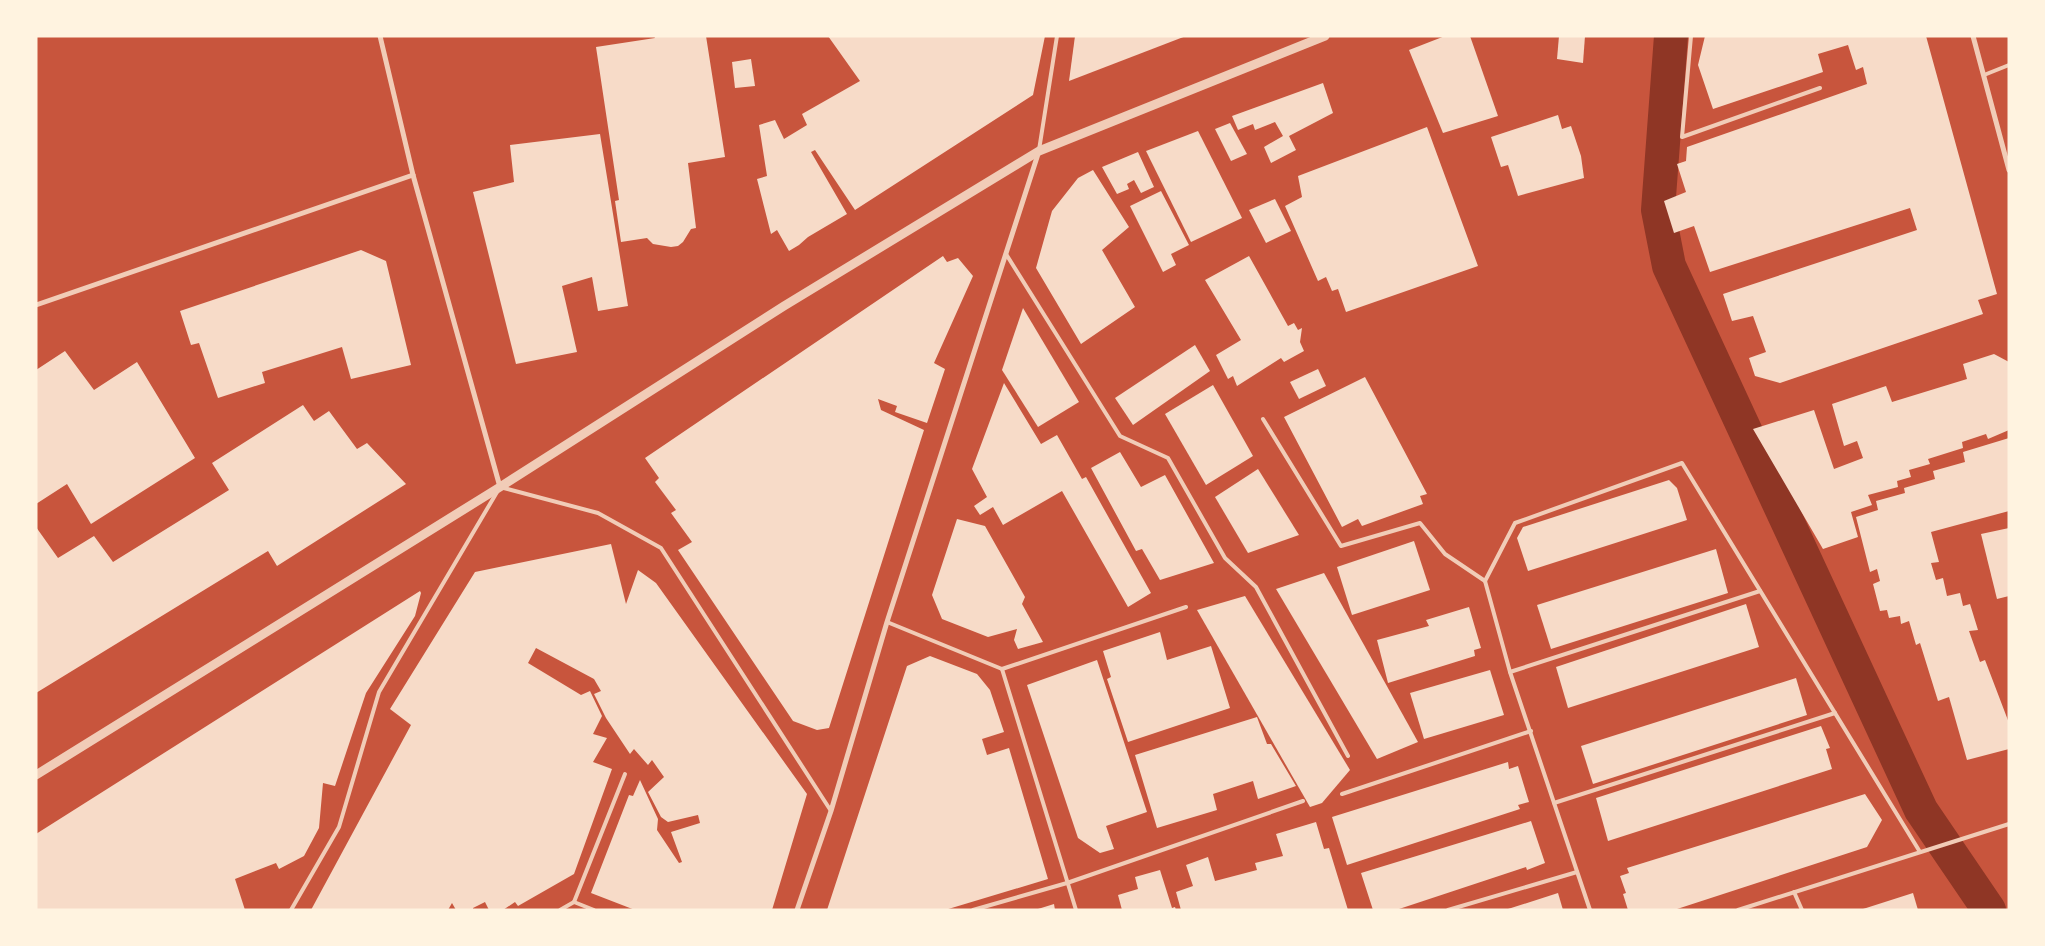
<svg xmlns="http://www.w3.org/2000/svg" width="2045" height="946" font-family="Roboto,sans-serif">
<rect width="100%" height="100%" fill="#c8553d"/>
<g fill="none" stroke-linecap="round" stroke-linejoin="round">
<path stroke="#8f3625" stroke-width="34" d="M 1671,36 L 1658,210 L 1669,266 L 1921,810 L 1989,910"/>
</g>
<g fill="#f7dbc8">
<path d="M 654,36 L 706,36 L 725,157 L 688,163 L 696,228 L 691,229 L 683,242 L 678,246 L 671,247 L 653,244 L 647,238 L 621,242 L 615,201 L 619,200 L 596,47 L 655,38 Z"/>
<path d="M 828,36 L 1045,36 L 1033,95 L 855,210 L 815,150 L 811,152 L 847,214 L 808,237 L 799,245 L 789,251 L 777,230 L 771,234 L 757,179 L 767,176 L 759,125 L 775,120 L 784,139 L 807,125 L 802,114 L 860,81 Z"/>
<path d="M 1075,36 L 1186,36 L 1069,81 Z"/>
<path d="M 1445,36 L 1470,36 L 1498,116 L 1443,133 L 1409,50 Z"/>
<path d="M 1559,36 L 1585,36 L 1583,63 L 1557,59 Z"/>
<path d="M 1705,36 L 1926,36 L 1997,294 L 1978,300 L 1983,314 L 1780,383 L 1755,376 L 1749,358 L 1766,352 L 1753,316 L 1732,321 L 1723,294 L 1917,230 L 1910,208 L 1710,272 L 1694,226 L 1674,233 L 1664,201 L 1686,192 L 1677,164 L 1686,161 L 1687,147 L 1867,84 L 1863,67 L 1856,70 L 1848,45 L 1818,54 L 1823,72 L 1713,109 L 1698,65 Z"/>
<path d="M 751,59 L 755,86 L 735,88 L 732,62 Z"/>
<path d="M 1323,83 L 1333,113 L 1289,136 L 1296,150 L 1271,163 L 1264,147 L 1283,136 L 1275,122 L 1255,130 L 1253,124 L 1238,130 L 1232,116 Z"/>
<path d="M 1558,115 L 1562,129 L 1571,126 L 1581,156 L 1584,178 L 1518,196 L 1508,165 L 1501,167 L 1491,137 Z"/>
<path d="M 1230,123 L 1247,154 L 1231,161 L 1215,129 Z"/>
<path d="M 1427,127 L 1478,266 L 1346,312 L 1338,289 L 1332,291 L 1326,277 L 1318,281 L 1285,206 L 1302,197 L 1298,176 Z"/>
<path d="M 1198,131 L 1242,218 L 1191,242 L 1146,151 Z"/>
<path d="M 600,134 L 628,306 L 598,311 L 592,277 L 562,286 L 577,352 L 516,364 L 473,192 L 514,182 L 510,145 Z"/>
<path d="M 1138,152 L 1154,187 L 1141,193 L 1134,180 L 1127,184 L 1129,189 L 1117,194 L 1102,167 Z"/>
<path d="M 1093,170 L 1129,227 L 1102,250 L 1135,307 L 1081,344 L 1036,268 L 1052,211 L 1078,178 Z"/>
<path d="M 1161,191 L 1189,245 L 1171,254 L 1176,265 L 1163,272 L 1130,206 Z"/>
<path d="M 1275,199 L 1291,231 L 1266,243 L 1249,210 Z"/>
<path d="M 361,250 L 386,261 L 411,365 L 351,379 L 342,347 L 262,372 L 265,383 L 218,398 L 199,343 L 191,345 L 180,311 Z"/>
<path d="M 943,256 L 947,262 L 958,258 L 973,276 L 934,363 L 945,369 L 927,423 L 895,412 L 897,406 L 878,399 L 881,410 L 924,430 L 829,728 L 817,730 L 793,721 L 678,550 L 692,542 L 671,513 L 676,510 L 655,482 L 659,478 L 645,458 Z"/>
<path d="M 1249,256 L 1288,326 L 1294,323 L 1298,330 L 1302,328 L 1300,342 L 1304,351 L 1284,362 L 1281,358 L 1237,386 L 1233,376 L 1228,379 L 1216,355 L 1241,340 L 1205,280 Z"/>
<path d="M 1023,308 L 1079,402 L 1038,427 L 1002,370 Z"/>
<path d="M 1195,345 L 1210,371 L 1133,425 L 1115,398 Z"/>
<path d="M 65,351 L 94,390 L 137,362 L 195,458 L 91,524 L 67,484 L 36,504 L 36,370 Z"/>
<path d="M 1994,354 L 2009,362 L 2009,430 L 1988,439 L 1986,434 L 1962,442 L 1963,448 L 1928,459 L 1930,464 L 1909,470 L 1911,477 L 1897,481 L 1898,487 L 1868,495 L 1872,505 L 1851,512 L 1858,537 L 1823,549 L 1753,429 L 1814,410 L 1834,469 L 1863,458 L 1857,441 L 1844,446 L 1832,404 L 1886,386 L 1892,402 L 1967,379 L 1963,364 Z"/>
<path d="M 1318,369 L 1326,386 L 1299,399 L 1290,382 Z"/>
<path d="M 1365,377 L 1427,494 L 1420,496 L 1423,504 L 1362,526 L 1358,519 L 1342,527 L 1284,417 Z"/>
<path d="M 1004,383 L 1041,444 L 1057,435 L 1082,479 L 1086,477 L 1151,593 L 1128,607 L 1062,491 L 1003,525 L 993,507 L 980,515 L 974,506 L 987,497 L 972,469 Z"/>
<path d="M 1213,385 L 1253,456 L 1206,485 L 1165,414 Z"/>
<path d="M 303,405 L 314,421 L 329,411 L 357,449 L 367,443 L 406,484 L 277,566 L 268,551 L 36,693 L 36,527 L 58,558 L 94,536 L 113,562 L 229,490 L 212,463 Z"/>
<path d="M 2009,438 L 2009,511 L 1931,532 L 1939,562 L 1931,563 L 1936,580 L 1943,578 L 1947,596 L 1960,593 L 1963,606 L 1970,604 L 1978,630 L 1969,631 L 1980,662 L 1985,660 L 2009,723 L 2009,749 L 1967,760 L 1949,697 L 1938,701 L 1920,643 L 1916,645 L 1909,621 L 1901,624 L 1900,616 L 1889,618 L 1887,610 L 1880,611 L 1873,584 L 1880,581 L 1877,569 L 1870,572 L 1856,517 L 1878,510 L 1876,501 L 1905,493 L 1904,488 L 1935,479 L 1933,471 L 1965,462 L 1963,452 Z"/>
<path d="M 1120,452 L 1141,487 L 1165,475 L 1214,563 L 1160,580 L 1142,549 L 1136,551 L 1091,468 Z"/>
<path d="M 1258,469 L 1299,535 L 1248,553 L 1215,497 Z"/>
<path d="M 1669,480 L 1677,488 L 1687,520 L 1528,571 L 1517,538 L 1523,527 Z"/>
<path d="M 957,519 L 985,526 L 1025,597 L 1022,604 L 1043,642 L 1018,649 L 1014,640 L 1017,629 L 988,637 L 942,619 L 932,595 Z"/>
<path d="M 2009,528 L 2009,596 L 1997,599 L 1981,534 Z"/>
<path d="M 1414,541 L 1430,590 L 1352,615 L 1337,567 Z"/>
<path d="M 611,544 L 626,604 L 638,570 L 656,583 L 807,794 L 772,910 L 635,910 L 591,893 L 629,795 L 633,796 L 640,780 L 658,819 L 657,830 L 679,863 L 682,862 L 671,832 L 700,823 L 698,815 L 668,822 L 661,817 L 648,792 L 664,777 L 652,760 L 648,765 L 634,749 L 630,754 L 606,718 L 594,694 L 601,691 L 594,679 L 536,648 L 528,663 L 581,695 L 590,691 L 602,716 L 593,734 L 607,738 L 593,762 L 612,769 L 574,874 L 518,906 L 515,902 L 503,910 L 489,910 L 485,902 L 473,908 L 473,910 L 456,910 L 452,903 L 448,910 L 311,910 L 411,725 L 390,709 L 475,572 Z"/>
<path d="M 1716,549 L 1728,593 L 1551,649 L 1537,605 Z"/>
<path d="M 1324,573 L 1418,742 L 1377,759 L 1276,589 Z"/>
<path d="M 420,591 L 421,593 L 415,616 L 366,693 L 335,786 L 323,783 L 319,828 L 304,856 L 279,869 L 276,863 L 235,879 L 245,910 L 36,910 L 36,834 Z"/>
<path d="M 1245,596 L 1350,770 L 1322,803 L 1310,807 L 1197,610 Z"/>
<path d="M 1746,604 L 1759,647 L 1568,708 L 1556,667 Z"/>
<path d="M 1469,607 L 1481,648 L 1474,650 L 1475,656 L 1388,683 L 1377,640 L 1429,626 L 1426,620 Z"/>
<path d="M 1160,632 L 1167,660 L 1211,646 L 1230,708 L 1128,742 L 1107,679 L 1111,677 L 1103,651 Z"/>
<path d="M 930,656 L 977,674 L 990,690 L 1004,732 L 982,739 L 987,755 L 1009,748 L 1048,879 L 945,910 L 827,910 L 907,666 Z"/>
<path d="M 1097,660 L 1147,812 L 1106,826 L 1114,849 L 1100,853 L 1078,838 L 1027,685 Z"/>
<path d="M 1490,670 L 1504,715 L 1424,739 L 1410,693 Z"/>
<path d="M 1796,678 L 1807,715 L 1593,784 L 1581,746 Z"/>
<path d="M 1257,717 L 1267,744 L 1271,744 L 1296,786 L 1258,799 L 1253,781 L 1213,794 L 1217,810 L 1157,828 L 1135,755 Z"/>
<path d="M 1821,726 L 1830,748 L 1826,749 L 1832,769 L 1608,841 L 1596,798 Z"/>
<path d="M 1508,762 L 1509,769 L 1518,766 L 1529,802 L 1518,805 L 1520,809 L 1347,865 L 1332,817 Z"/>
<path d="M 1865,794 L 1882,820 L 1867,847 L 1674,910 L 1628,910 L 1623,894 L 1626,893 L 1620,876 L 1629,873 L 1627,868 Z"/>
<path d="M 1531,821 L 1545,863 L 1527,870 L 1526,867 L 1396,910 L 1373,910 L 1361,873 Z"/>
<path d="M 1316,822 L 1324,849 L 1329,848 L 1348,910 L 1181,910 L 1176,892 L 1193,886 L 1186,865 L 1208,857 L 1215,881 L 1257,870 L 1255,863 L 1283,856 L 1276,834 Z"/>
<path d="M 1160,870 L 1172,908 L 1175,907 L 1176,910 L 1122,910 L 1118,895 L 1138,889 L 1135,877 Z"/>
<path d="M 1558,893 L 1563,910 L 1508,910 L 1508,909 Z"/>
<path d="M 1913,893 L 1918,910 L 1863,910 L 1863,909 Z"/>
<path d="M 1054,904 L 1055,910 L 1038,910 L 1038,909 Z"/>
</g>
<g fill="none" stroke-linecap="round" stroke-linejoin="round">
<g stroke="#f1ccb7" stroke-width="4">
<path d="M 1691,36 L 1682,137 L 1820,88"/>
<path d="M 1984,75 L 2009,65"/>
<path d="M 1039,150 L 1057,36"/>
<path d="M 1006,254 L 1120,436 L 1168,458 L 1225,558 L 1256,587 L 1348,756"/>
<path d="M 1263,419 L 1341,546 L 1420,523 L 1445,554 L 1485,581 L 1510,672 L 1590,910"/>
<path d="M 1485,581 L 1515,523 L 1682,463 L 1920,852"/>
<path d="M 887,622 L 1002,669 L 1076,910"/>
<path d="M 1002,669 L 1186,607"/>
<path d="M 1510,672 L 1760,591"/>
<path d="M 1342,794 L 1531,731"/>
<path d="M 1554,803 L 1835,713"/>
<path d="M 1794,892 L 1802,910"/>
<path d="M 574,902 L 625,774"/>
<path d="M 291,910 L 339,827 L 379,692 L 500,487 L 598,513 L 661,548 L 831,811"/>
<path d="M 560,910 L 574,902 L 594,910"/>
<path d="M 973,910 L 1067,883 L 1303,801"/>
<path d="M 1448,910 L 1577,872"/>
<path d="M 1738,910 L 2009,824"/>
</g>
<g stroke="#f1ccb7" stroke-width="5">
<path d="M 380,36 L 413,175 L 500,487"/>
<path d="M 1973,36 L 2009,170"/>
<path d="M 36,305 L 413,175"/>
<path d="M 797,910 L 831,811 L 887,622 L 1039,151"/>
</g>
<path stroke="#f1ccb7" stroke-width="9" d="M 36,775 L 500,487 L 784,306 L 1039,151 L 1325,36"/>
</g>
<rect width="2045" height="946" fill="none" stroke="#fff3e0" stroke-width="75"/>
</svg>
